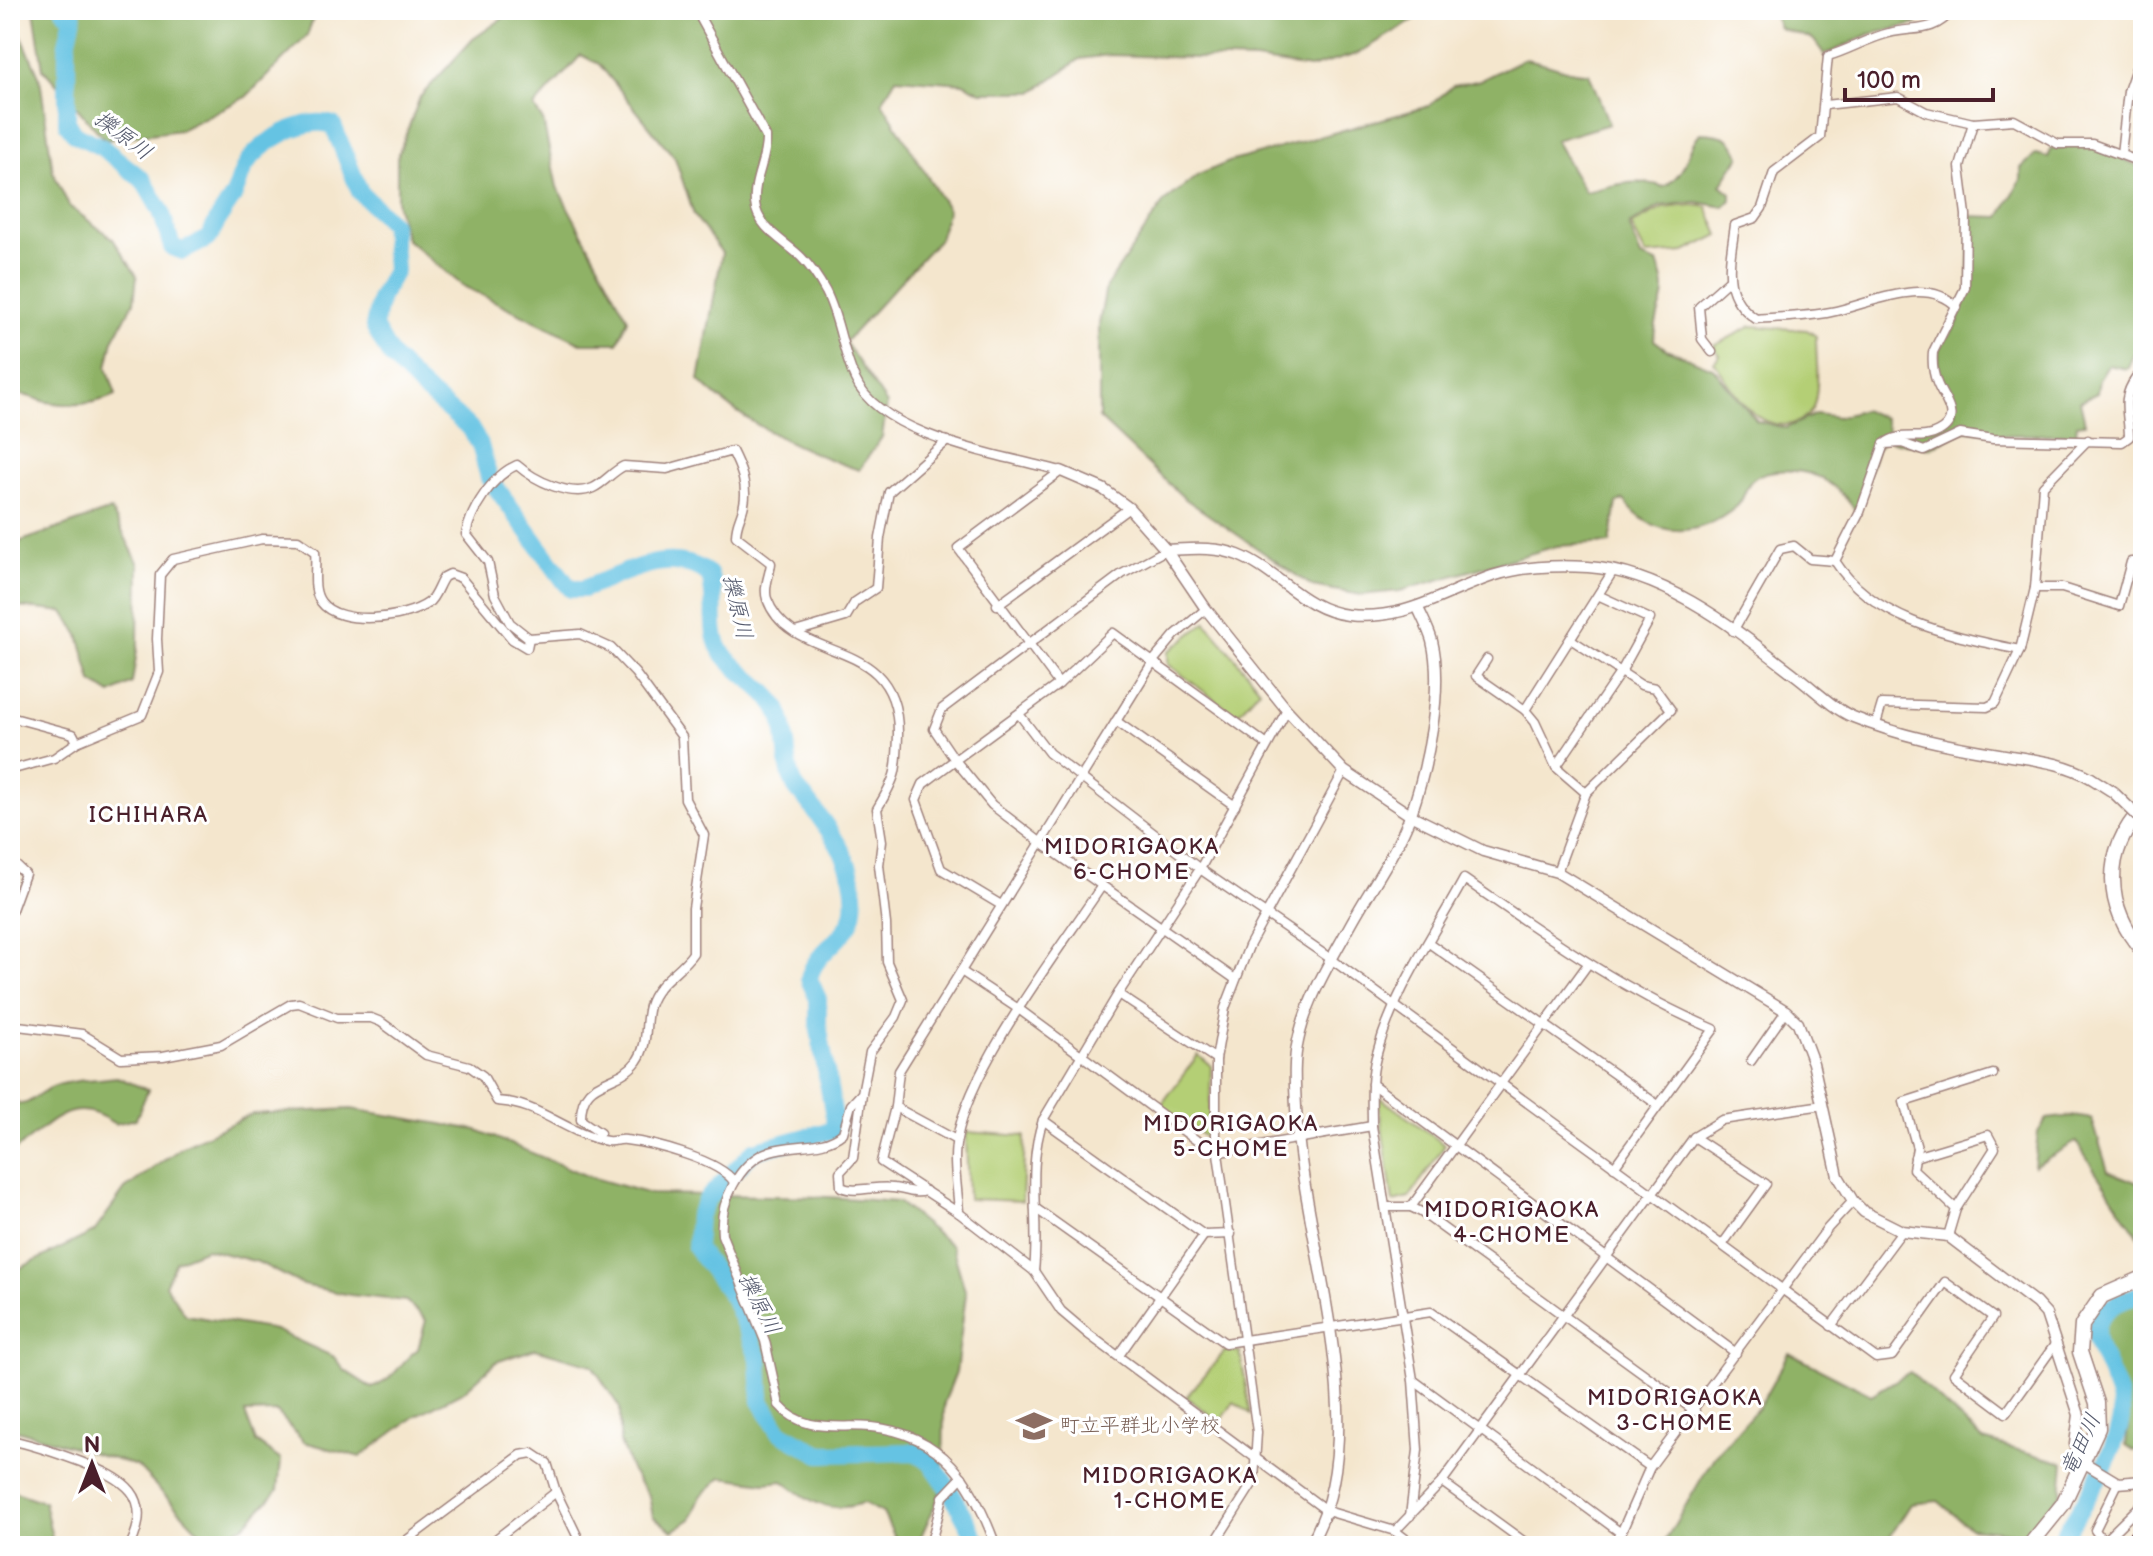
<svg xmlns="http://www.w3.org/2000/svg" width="2153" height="1556" font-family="'Balsamiq Sans','Klee One',sans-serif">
<rect width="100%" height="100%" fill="#fff"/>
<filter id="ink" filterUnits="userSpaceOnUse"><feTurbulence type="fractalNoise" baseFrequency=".0125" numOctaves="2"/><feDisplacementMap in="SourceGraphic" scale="16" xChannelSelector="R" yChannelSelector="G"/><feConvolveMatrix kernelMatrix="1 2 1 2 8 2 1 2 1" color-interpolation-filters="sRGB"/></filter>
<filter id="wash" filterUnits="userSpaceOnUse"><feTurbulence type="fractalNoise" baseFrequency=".006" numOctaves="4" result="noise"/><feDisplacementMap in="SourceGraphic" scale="32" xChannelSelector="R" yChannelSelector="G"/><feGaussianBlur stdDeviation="1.8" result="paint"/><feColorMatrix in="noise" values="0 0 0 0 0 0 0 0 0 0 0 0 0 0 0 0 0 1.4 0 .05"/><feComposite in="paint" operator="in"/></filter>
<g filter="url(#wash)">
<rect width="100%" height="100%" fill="#f4e6cd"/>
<g fill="#b4cf75" stroke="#7f7750" stroke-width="2">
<path d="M 1693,205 L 1707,207 L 1719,235 L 1685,252 L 1646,255 L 1631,225 L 1663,208 Z"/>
<path d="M 1752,326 L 1807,330 L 1816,336 C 1816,357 1820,385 1814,405 C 1811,415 1801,422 1791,424 C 1753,431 1733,388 1714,362 L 1720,355 L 1713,346 Z"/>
<path d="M 1206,622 L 1260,689 L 1236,716 L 1168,664 L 1168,652 Z"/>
<path d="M 1198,1055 L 1211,1066 L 1209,1140 L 1161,1105 Z"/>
<path d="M 1382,1099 L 1445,1145 L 1409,1198 L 1393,1202 L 1378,1100 Z"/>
<path d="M 966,1132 L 1025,1136 L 1022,1201 L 968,1199 Z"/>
<path d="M 1225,1351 L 1240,1352 L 1251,1414 L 1234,1402 L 1220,1422 L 1186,1397 Z"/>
</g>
<g fill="#8fb266" stroke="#6c6848" stroke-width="2" fill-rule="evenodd">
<path d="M 10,10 L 40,78 L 53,172 L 69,206 L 113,239 L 137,276 L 134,302 L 113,340 L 107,367 L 116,395 C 93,405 72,407 47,402 C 34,399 24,392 10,396 Z"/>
<path d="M 34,10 L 316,10 L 307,36 L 246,97 L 180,130 L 105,140 L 43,69 Z"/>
<path d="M 515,10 L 1430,10 L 1357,54 L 1310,68 L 1255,60 L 1109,55 L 1080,59 L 1033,92 L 981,92 L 963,83 L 896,78 L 882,102 L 948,210 L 939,239 L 845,342 L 887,404 L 882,437 L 859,470 C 803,451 740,422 699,380 L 722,253 L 694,215 L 675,158 L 599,64 L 581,55 L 534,107 L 543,121 L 557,187 L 628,319 L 618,343 L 581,343 L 463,286 L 406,239 L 397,206 L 397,158 L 420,97 L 473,39 Z"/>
<path d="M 1772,10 L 1897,10 L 1917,24 L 1870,34 L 1825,55 L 1813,39 L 1779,28 Z"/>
<path d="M 1523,59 C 1547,61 1567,74 1589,73 L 1609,124 L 1555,140 L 1585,192 C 1612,186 1637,177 1664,187 C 1693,167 1682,155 1700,133 C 1721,134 1732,135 1740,156 L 1721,185 L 1731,193 L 1731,200 L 1724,207 L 1697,202 L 1661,206 L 1629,225 L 1641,257 L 1657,263 C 1674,301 1655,304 1654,340 L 1666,349 L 1713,368 L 1757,421 L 1786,428 L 1816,414 L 1838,417 L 1864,410 L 1884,418 L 1889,434 L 1877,448 L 1856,511 C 1847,499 1839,489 1826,481 C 1809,469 1767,465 1751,481 C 1744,489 1744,501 1736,507 C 1700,537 1653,541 1624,500 L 1617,503 L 1610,543 L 1557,546 L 1400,591 L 1361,595 L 1312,586 L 1184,498 L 1099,418 L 1099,324 L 1106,287 L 1164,202 L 1198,175 L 1229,162 L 1429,106 L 1453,86 L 1481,80 Z"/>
<path d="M 2081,145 L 2104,150 L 2143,168 L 2143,334 L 2127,369 L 2108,365 L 2099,379 L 2097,393 L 2080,401 L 2085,423 L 2077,424 L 2076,434 L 2005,435 L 1964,430 L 1930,448 L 1891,441 L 1899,430 L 1926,427 L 1953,418 L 1955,410 L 1938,367 L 1939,349 L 1957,324 L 1969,289 L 1970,216 L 2000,217 L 2021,180 L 2021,168 L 2036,154 L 2048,157 L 2052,148 Z"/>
<path d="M 111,510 L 139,564 L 138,644 L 132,683 L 111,694 L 92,682 L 79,635 L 64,612 L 10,606 L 10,545 Z"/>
<path d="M 117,1077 L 148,1090 L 136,1119 L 115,1124 C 67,1090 48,1130 10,1153 L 10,1094 L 19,1104 C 30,1104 33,1098 41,1093 C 65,1078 90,1081 117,1077 Z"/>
<path d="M 351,1109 L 477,1130 L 587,1176 L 650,1194 L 828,1197 L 898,1202 L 952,1246 L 966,1294 L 956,1372 L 944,1403 L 943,1487 L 918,1543 L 899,1546 L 883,1513 L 864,1503 C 827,1514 812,1503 783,1481 L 765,1483 L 722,1477 L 701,1496 L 691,1519 L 673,1531 L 653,1517 L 649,1496 L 632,1472 L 620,1442 L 620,1408 L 592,1365 L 535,1349 L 496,1362 L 464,1391 L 417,1415 L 360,1457 L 304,1442 L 277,1412 L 245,1413 L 256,1442 L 281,1460 L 278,1490 L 244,1526 L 210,1543 L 137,1466 L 10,1428 L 10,1273 L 94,1232 L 125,1189 L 185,1145 L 252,1114 ZM 206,1249 L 258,1262 L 303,1285 L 350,1295 L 406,1301 L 426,1320 L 418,1349 C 396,1365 400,1376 372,1388 L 344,1370 L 334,1357 L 275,1330 L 186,1315 L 165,1285 L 176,1261 Z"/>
<path d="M 2072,1116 L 2092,1119 L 2108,1171 L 2143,1185 L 2143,1243 L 2076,1142 L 2034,1166 L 2038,1132 L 2047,1119 Z"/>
<path d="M 2143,1298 L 2143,1320 L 2133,1330 C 2148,1364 2143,1409 2143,1447 L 2134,1451 L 2126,1446 C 2127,1433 2130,1415 2126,1402 C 2112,1355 2069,1319 2143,1298 Z"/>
<path d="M 1789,1353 L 1871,1395 L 1910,1372 L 1983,1440 L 2064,1463 L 2061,1494 L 2028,1534 L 1970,1528 L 1938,1501 L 1911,1504 L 1884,1546 L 1662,1546 L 1714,1457 L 1759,1407 Z"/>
<path d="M 10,1490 L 44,1502 L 54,1546 L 10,1546 Z"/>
</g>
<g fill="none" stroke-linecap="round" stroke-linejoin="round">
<g stroke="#65c3e3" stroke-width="18">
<path d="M 64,10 L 73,17 L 67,44 L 67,124 L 75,134 L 103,148 L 143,180 L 161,211 L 172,247 L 183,251 L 209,238 C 215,223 222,213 231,200 C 238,190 239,176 246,165 C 260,142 305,115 333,125 L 360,192 L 392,224 L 395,271 L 380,298 L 374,327 L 391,356 L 422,388 L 470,428 L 480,445 L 489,478 L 565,582 L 571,589 L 583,589 C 624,574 670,545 709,574 C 719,598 707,631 722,652 C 736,672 761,684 775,704 C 791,727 782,760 795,786 C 798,792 806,798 810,804 C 834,837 858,866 854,909 C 851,939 814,950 809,979 L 818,999 L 818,1024 L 836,1129 L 754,1151 L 707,1199 L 698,1216 L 696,1248 L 733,1297 L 759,1358 L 761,1401 L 780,1432 L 820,1454 L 914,1452 L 930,1461 L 949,1489 L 980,1546"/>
<path d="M 2058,1546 C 2079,1508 2110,1467 2120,1424 C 2132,1373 2046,1319 2143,1294"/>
</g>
</g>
</g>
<g filter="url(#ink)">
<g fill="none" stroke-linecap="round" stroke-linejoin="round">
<g stroke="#9f827c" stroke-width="11">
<g id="minor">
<path d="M 696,10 L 766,137 C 767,160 753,179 755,203 C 757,228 785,241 801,257 C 811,267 819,279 826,292 C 840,320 842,351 855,379 C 881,437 1002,455 1061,471"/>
<path d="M 1953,10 C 1931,35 1915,26 1889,33 C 1868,38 1849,50 1828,56 L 1820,137 L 1774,172 L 1762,208 L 1755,218 L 1735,225 C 1730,263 1720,295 1756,319 C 1781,317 1807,317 1831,312 C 1869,305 1925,274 1957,307"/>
<path d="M 1825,105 L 1898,97 L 1926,112 L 1973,123 L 2014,120 L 2058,144 L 2092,144 L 2143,163"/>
<path d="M 1973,123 L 1960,167 L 1966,215 L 1965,288 L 1933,352 C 1932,363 1933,373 1937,383 C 1944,401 1963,418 1938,432 C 1921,442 1901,430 1884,444 L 1860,512 L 1835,561 C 1874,622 1954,636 2020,650"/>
<path d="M 2121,154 L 2128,91 L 2143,48"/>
<path d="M 1712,352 L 1702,339 L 1699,307 L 1728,281"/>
<path d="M 1884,444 L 1902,443 L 1924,451 L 1960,434 L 1993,439 L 2122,442 L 2129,437 C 2129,413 2120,400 2136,378 L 2143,378"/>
<path d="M 2035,588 L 2043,486 L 2088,440"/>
<path d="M 997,605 L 1129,508"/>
<path d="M 1206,609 L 1175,635 L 1154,660 L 899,1071 L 895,1107 L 881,1162 L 959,1213 L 1034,1271 L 1061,1311 L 1088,1334 L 1327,1511 L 1395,1531 L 1415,1546"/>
<path d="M 1733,631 L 1780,549 L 1794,546 L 1810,559 L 1835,561"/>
<path d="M 795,632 L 846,617 L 855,602 L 876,588 L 880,538 L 889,492 L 947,441"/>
<path d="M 529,638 L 580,634 L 611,648 L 635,673 L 682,737 L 685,799 L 704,835 L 693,908 L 693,953 C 680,972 656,982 649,1006 C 644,1024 649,1044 637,1061 C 617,1088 580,1075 581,1120 L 600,1133"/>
<path d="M 1572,640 L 1641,685 L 1655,688 L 1671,710 L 1586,793"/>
<path d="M 1487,659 L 1476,676 L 1525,710"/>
<path d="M 1059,684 L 958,548 L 1061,471"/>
<path d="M 1019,714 L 1049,753 L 1200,869 L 1331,959 L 1876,1358 L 1892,1356 L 1945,1282 L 1993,1317 L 1954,1374 L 2006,1413 L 2056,1343"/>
<path d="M 10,717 L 73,734 L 77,742"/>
<path d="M 1116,721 L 1235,806"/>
<path d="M 1876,724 L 1882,704 L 1987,707 L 1995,703 L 2020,650 L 2035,588 L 2062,588 L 2119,606 L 2131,562 L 2143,562"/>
<path d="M 1556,767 L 1622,670 L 1650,619 L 1600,596"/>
<path d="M 10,770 L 54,758 L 77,742 L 142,715 L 159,672 L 157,639 L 160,575 L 173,559 L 262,539 L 298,540 L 315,552 C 317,567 311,589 321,602 C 339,627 406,619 428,603 C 436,597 438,585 444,577 L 450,574 L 461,578 L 512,639 L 527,648 L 529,638 L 510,623 L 495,595 L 488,562 L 466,534 C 471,509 493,475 517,465 C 534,480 570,498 593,488 C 604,483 613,471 624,466 L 667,469 L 732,451 C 740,467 748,485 744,504 C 742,516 736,522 736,536 L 771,563 C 770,575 763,587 767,599 C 792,667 899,631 898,734 C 897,772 897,776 877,809 L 882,841 L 879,865 L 886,924 L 887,962 L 903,1000 L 896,1017 L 870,1052 L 862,1093 L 851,1105 L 843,1133 C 823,1150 793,1143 770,1151 C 738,1162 719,1204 722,1235 L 765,1341 L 779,1405 C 804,1434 838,1424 871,1427 C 944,1434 973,1483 996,1546"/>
<path d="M 10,860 L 25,874 L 10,915"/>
<path d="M 1557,872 L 1586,793 L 1556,767 L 1535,722 L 1525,710 L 1613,571"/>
<path d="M 1001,905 L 941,869 L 916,800 L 923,784 L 955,760 L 934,729 L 942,709 L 1122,574 L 1166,550"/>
<path d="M 1429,943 L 1658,1105"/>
<path d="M 961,971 L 1020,1010 L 1196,1140 L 1220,1152 L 1372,1126"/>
<path d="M 1235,979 L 1040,842 L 992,805 L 955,760 L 1059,684 L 1113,633 L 1266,744"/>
<path d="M 1118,994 L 1216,1059"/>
<path d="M 10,1025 L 82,1034 L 121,1058 L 163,1056 L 221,1045 L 291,1004 L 299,1003 L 337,1018 L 371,1018 L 381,1022 L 426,1055 L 469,1066 L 483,1076 L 497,1101 C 540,1103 566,1134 607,1141 C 613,1142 619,1139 626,1140 C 652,1143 720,1160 734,1182"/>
<path d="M 1751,1061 L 1786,1011"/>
<path d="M 1372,1084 L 1736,1353"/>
<path d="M 862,1094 L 853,1158 L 840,1172 L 841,1187 C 856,1194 876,1185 893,1188 C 905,1189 914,1195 926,1191"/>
<path d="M 895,1107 L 956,1140"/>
<path d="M 1043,1120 L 1204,1235 L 1231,1234"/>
<path d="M 1694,1137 L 1766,1184 L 1722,1245"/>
<path d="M 1915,1157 L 1988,1135 L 1995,1148 L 1956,1209"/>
<path d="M 1386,1207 L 1411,1207 L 1421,1212 L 1695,1411"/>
<path d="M 1411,1207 L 1588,964"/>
<path d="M 1035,1208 L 1225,1343 L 1431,1312 L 1650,1467"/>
<path d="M 959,1213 C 958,1190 952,1161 957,1139 C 970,1065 1058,952 1101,887"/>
<path d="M 1948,1236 L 1956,1209 L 1913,1169 L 1917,1148 L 1904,1102 L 1993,1074"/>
<path d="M 1034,1271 C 1040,1220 1026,1169 1043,1120 L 1118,994 L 1200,869 L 1287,710"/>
<path d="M 1831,1326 L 1902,1231"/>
<path d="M 1120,1354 L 1204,1235"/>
<path d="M 1413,1380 L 1621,1533"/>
<path d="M 10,1440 C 35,1445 57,1453 81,1462 C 124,1479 155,1495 130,1546"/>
<path d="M 1442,1482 L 1530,1546"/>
<path d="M 1410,1516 L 1418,1450 L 1413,1380 L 1372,1126 C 1372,1103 1370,1080 1376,1057 C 1392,994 1433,936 1464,879 C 1545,935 1623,991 1714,1029 L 1614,1167"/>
<path d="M 1395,1531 L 1442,1482 L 1694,1137 L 1722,1120 L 1823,1105"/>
<path d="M 2103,1541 L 2095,1530 L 2118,1483"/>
<path d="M 399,1546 L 521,1455 L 532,1453 L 547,1463 L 556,1492 L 582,1546"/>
<path d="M 487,1546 L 556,1492"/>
<path d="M 930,1546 L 943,1497 L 962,1477"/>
<path d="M 1213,1546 L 1254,1481 L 1257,1432 L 1216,1139 L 1216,1059 L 1225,1008 L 1249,946 L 1344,771"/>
<path d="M 1611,1546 L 1621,1533 L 1650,1467 L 1828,1228 L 1853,1201"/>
<path d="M 2099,1546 L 2143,1503"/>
</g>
</g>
<g stroke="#9f827c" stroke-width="13">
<g id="tertiary">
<path d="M 1061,471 L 1103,489 L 1129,508 L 1166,550 L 1206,609 L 1287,710 L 1344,771 L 1410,815 L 1483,851 L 1557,872 L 1786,1011 L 1798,1023 L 1813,1063 L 1838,1176 L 1853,1201 L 1864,1212 L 1902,1231 L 1948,1236 L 2036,1303 L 2046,1314 L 2079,1415 L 2075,1444 L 2078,1459 L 2118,1483 L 2143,1481"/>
<path d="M 1166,550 C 1190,549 1215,546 1238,555 C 1278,571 1303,610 1348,615 C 1406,621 1440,594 1492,576 C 1522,566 1556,565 1588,567 C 1665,572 1735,629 1794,674 C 1812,687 1832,708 1853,717 C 1900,736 1949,746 1999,754 C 2032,760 2061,761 2091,778"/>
<path d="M 1309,1546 C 1380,1433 1300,1235 1296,1107 C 1295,1086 1293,1062 1298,1041 C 1306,1002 1328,965 1347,931 C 1367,893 1396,854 1411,814 C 1427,768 1444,689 1432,641 C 1429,630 1423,619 1418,608"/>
</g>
</g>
<g stroke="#9f827c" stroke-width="17">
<g id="trunk">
<path d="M 2143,808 C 2102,852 2104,907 2143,951"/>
<path d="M 2029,1546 L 2063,1504 L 2098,1428 L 2097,1403 L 2080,1352 L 2082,1325 L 2102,1296 L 2143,1278"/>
</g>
</g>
<use href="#minor" stroke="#fff" stroke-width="8"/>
<use href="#tertiary" stroke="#fff" stroke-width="10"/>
<use href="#trunk" stroke="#fff" stroke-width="14"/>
<g stroke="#4a1f2b" stroke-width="6">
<path id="rail" d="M 2121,1546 L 2143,1522"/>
</g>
<use href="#rail" stroke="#fff" stroke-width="3" stroke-dasharray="9" stroke-linecap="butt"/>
<g stroke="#9f827c" stroke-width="13" stroke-linecap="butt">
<path id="tertiary-bridge" d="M 2091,778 L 2113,792 L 2143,821"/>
</g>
<use href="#tertiary-bridge" stroke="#fff" stroke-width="10"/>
</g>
</g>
<defs>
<g id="school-bare" transform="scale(2.76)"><path d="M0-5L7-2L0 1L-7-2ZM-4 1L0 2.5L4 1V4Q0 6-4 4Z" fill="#8d6e63" stroke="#fff" stroke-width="2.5" paint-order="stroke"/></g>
</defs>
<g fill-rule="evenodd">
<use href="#school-bare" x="1034" y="1426"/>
</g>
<g text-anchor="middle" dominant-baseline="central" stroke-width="6" stroke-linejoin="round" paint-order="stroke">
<g font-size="20" fill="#785e54" stroke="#fff" text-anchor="start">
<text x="1060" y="1426">町立平群北小学校</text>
</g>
<g font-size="22" font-style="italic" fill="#53586b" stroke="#fff">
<text transform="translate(123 136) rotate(37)">擽原川</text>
<text transform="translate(737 607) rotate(77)">擽原川</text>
<text transform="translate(759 1304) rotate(63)">擽原川</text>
<text transform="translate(2081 1445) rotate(-65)">竜田川</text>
</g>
<g font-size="22" letter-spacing="2" fill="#4a1f2b" stroke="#fff">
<text x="149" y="815">ICHIHARA</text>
<text x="1132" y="847">MIDORIGAOKA<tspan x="1132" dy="25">6-CHOME</tspan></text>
<text x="1231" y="1124">MIDORIGAOKA<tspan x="1231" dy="25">5-CHOME</tspan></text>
<text x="1512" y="1210">MIDORIGAOKA<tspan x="1512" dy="25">4-CHOME</tspan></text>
<text x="1675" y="1398">MIDORIGAOKA<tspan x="1675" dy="25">3-CHOME</tspan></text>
<text x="1170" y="1476">MIDORIGAOKA<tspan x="1170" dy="25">1-CHOME</tspan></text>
</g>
</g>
<rect width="2153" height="1556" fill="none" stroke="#fff" stroke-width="40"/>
<g transform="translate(92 1464)" stroke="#ffffff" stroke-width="6" paint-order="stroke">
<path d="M0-6L14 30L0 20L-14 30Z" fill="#4a1f2b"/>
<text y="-12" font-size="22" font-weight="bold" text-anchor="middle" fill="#4a1f2b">N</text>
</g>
<path d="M1845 88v12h148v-12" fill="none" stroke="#4a1f2b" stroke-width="4"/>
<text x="1857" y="88" font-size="24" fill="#4a1f2b" stroke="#ffffff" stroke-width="6" paint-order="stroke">100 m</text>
</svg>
